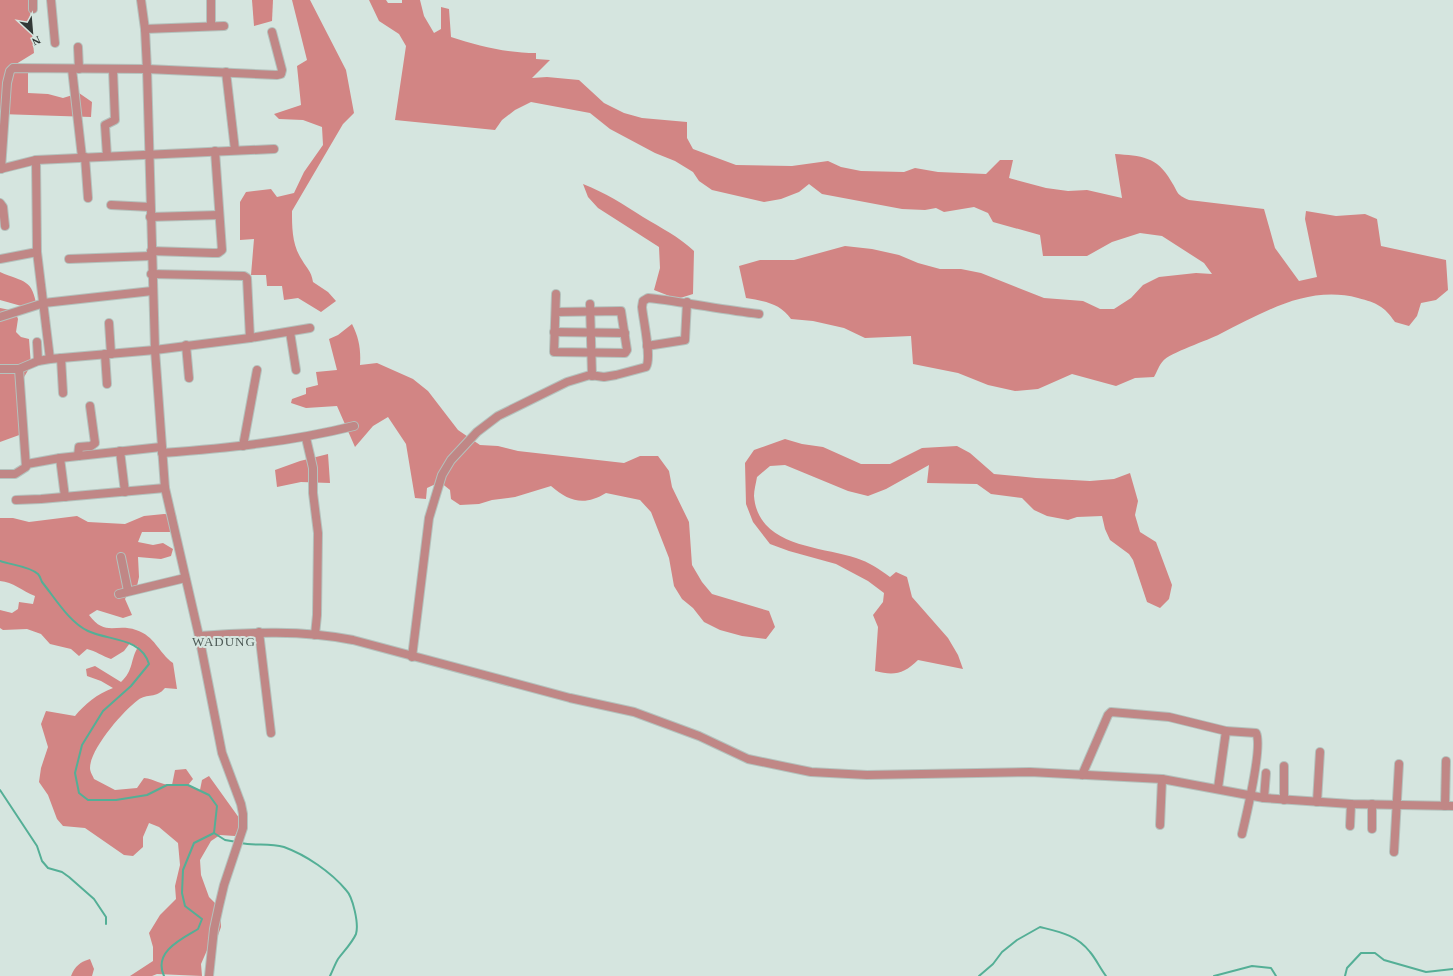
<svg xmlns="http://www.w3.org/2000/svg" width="1453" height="976" font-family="'Times New Roman',serif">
<rect width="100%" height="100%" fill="#d5e5df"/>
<g fill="#d28584">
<path d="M 0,0 L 29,0 L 34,53 L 8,69 L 28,68 L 28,93 L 48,94 L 63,98 L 79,93 L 92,102 L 91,117 L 0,114 Z"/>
<path d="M 252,0 L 273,0 L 272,21 L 254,26 Z"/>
<path d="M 292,0 L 310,0 L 346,70 L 354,113 L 343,124 L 292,211 C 292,228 292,245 302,260 C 307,269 311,270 313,282 L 328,292 L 336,301 L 321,312 L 298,298 L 284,300 L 282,286 L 267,286 L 266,275 L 251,275 L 254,239 L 240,240 L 240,202 L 246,192 L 271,189 L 277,197 L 294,193 L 304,172 L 323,145 L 322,127 L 303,120 L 279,119 L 274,114 L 301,105 L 297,66 L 307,60 Z"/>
<path d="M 369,0 L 386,0 L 388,3 L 402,3 L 402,0 L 420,0 L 424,16 L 434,33 L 441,29 L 441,7 L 449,9 L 451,37 C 478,46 507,53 536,53 L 536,59 L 550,60 L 532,78 L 547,77 L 579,80 L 604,103 L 624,113 L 642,118 L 687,122 L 687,138 L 693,149 L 736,165 L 792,166 L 828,161 L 841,167 L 861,171 L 904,172 L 915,168 L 938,172 L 986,174 L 1000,160 L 1013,160 L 1009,178 L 1046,188 L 1068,191 L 1087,190 L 1122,198 L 1115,154 C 1141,156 1157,156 1171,181 C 1179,193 1175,194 1189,200 L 1264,209 L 1275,248 L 1299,281 L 1317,277 L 1305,219 L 1306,211 L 1336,216 L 1365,214 L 1377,219 L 1381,246 L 1446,260 L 1448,290 L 1436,300 L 1421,303 L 1417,316 L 1409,326 L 1395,322 C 1384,306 1377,303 1358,298 C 1308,285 1264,312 1220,334 C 1209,340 1169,353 1163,361 C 1159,365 1157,372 1154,377 L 1135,378 L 1116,386 L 1072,374 L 1038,389 L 1015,391 L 988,385 L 958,373 L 913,364 L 911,336 L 865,338 L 844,328 L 813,321 L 791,319 C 780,303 764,301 746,298 L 739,266 L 760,260 L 794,260 L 845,246 L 872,249 L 899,255 L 918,263 L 940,269 L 961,269 L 981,273 L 1044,298 L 1083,301 L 1100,309 L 1114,309 L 1131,298 L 1143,285 L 1159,277 L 1196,273 L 1212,274 L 1204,263 L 1162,236 L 1140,233 L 1112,242 L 1087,256 L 1043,256 L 1040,235 L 993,222 L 988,213 L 974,207 L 944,212 L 936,208 L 925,210 L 902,209 L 822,194 L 809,184 L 799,192 L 781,199 L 764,202 L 712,190 L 699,181 L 693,172 L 675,161 L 655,153 L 610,129 L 590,113 L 531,102 L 515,110 L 502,120 L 495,130 L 395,120 L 406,46 L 399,34 L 379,21 Z"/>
<path d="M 583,184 C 606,193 623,204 643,217 C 661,228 678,236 694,251 L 693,294 L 677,299 L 654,290 L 660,268 L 659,247 L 598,208 L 588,197 Z"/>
<path d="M 0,272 C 25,283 32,278 37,308 L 25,307 L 0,300 Z"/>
<path d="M 0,308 L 15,311 L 18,319 L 16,332 L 21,337 L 29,339 L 31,365 L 23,379 L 22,434 L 0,442 Z"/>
<path d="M 352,324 C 359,338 361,349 360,365 L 377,363 L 413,379 L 428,391 L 458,430 L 480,445 L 498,446 L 518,451 L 624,463 L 640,456 L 658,456 L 669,471 L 672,487 L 689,522 L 692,565 L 702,582 L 712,594 L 769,611 L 775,627 L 766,639 L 742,636 L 720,630 L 704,622 L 693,608 L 682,599 L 674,586 L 669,558 L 651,512 L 640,500 L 606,493 C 585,506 569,502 551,486 L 515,497 L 492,500 L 479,504 L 460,505 L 451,499 L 450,490 L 440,482 L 427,488 L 426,499 L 415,498 L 406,444 L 388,417 L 373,426 L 355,447 L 337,406 L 306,408 L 291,403 L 292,399 L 306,394 L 306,388 L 318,385 L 316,372 L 337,370 L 329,339 L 338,335 Z"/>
<path d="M 785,439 L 802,444 L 823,447 L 861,464 L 890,464 L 922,448 L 957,446 L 970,453 L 994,474 L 1036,478 L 1090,481 L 1114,479 L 1130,473 L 1138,501 L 1135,515 L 1140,532 L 1156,542 L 1172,585 L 1169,599 L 1160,608 L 1147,602 L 1133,560 L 1129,554 L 1110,540 L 1105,529 L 1102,516 L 1077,517 L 1068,520 L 1047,516 L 1034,510 L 1022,498 L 991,494 L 977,484 L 927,483 L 929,465 L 886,489 L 868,496 L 848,491 L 785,465 L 770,466 L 757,477 C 756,483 754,490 754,496 C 758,547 820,546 856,558 C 869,562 879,569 890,577 L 896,572 L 907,577 L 912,597 L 948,638 L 958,655 L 963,669 L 918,660 C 904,674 894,676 875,671 L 878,627 L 873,615 L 883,602 L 884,593 L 868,581 L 836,564 L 789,551 L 770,544 L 753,522 L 746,504 L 745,463 L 754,450 Z"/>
<path d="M 328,454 L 330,483 L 301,482 L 277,487 L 275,470 L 300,461 Z"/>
<path d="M 164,514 L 176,515 L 177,522 L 171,532 L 142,532 L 138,542 L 153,545 L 163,543 L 173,549 L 171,556 L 161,559 L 138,557 L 139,577 L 137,586 L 129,591 L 125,599 L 132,615 L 123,618 L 97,610 L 89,615 C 105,637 116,623 136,630 C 155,636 158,652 173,663 L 177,689 L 165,688 C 156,699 147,693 138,700 C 123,711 90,749 90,768 C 90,772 93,776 94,779 L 115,790 L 137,788 L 144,778 C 155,779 163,786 172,785 L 175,770 L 186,769 L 193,779 L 188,785 L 200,790 L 202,780 L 209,776 L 242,822 L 235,836 L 220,835 L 211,841 L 200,860 L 201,875 L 209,897 L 220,908 L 221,927 L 216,941 L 208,948 L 201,964 L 202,976 L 157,974 L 152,976 L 130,976 L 153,961 L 153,947 L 149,933 L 160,915 L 176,899 L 175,886 L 180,865 L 178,843 L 159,827 L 149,823 L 143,837 L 143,847 L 133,856 L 124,855 L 85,828 L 63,826 L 57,819 L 48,795 L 39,782 L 41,768 L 48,747 L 41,724 L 46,711 L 75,716 C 85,704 97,694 113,688 L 101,681 L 87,676 L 86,669 L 95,666 L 121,682 C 134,670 130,660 138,647 L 130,643 L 124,651 L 111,659 C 102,656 96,651 87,649 L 79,656 L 71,649 L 50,644 L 41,634 L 27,629 L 3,630 L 0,628 L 0,610 L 12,613 L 18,609 L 19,602 L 33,604 L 35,596 C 22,591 13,582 0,581 L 0,518 L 13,518 L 29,522 L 77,516 L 88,522 L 125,524 L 144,516 Z"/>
<path d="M 90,959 L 94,969 L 92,976 L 71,976 C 75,966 80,962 90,959 Z"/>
</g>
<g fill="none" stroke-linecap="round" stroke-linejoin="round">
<g stroke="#54af96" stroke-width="2">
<path d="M 0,561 C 11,565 29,566 38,574 C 40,576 41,580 42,582 C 55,598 69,622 88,631 C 109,641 141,637 149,664 L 131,686 L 103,711 L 82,745 L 75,773 L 79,793 L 88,800 L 116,800 L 147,795 L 167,785 L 188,785 L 209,795 L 217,806 L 214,833"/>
<path d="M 0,790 L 37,846 L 42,861 L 48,868 L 62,872 L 69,877 L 94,899 L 106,917 L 106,924"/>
<path d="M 214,833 L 225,840 L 237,842"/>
<path d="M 241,843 C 255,846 269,843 284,847 C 306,855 331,872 346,890 C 353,897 359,924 356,934 C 352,943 344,951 338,959 C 335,964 333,970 330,976"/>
<path d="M 164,976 C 153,952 181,939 198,929 L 202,919 L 185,906 L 182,893 L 183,870 L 194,843 L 214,833"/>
<path d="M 979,976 L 993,964 L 1002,952 L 1017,940 L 1040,927 C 1060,932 1077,935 1090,952 C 1096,959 1100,968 1106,976"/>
<path d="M 1214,976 L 1252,966 L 1271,968 L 1276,976"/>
<path d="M 1345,976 L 1347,968 L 1361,953 L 1375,953 L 1384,960 L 1426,972 L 1453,969"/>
</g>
<g stroke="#b4c2bd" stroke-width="10">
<g id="minor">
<path d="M 33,0 L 33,9"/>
<path d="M 51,0 L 55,43"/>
<path d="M 141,0 L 145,29 L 147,69 L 155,350 L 165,488 L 199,636 L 222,753 L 241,804 L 243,814 L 243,828 L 224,885 L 219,906 L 214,929 L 209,976"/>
<path d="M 211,26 L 211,0"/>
<path d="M 145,29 L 224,26"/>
<path d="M 78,47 L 79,69"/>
<path d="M 72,69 L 82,157"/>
<path d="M 226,72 L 235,150"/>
<path d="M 107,156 L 105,125 L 115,120 L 113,70"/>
<path d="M 85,157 L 88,198"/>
<path d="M 36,160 L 37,252 L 50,359"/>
<path d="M 0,169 L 36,160 L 274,149"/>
<path d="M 1,169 L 7,83 L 10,71 L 13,68 L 147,69 L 277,75 L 281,74 L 282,70 L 272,32"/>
<path d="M 0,203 L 3,207 L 5,226"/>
<path d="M 111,205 L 150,207"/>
<path d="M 150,217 L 219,215"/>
<path d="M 151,251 L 213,253 L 218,253 L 222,250 L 215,151"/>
<path d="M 0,259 L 37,252"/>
<path d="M 69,259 L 151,256"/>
<path d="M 151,274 L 244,276 L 247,278 L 250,338"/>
<path d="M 556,294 L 554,352 L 625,353 L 627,350 L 621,311 L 556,312"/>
<path d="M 590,304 L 592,376"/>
<path d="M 0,317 L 44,303 L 152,291"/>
<path d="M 109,323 L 111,354"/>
<path d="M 290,332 L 296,370"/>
<path d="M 554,332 L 625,333"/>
<path d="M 37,342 L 38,361"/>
<path d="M 186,345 L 189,378"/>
<path d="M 647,346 L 685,340 L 687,302"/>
<path d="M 105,354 L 107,384"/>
<path d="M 61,358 L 63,393"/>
<path d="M 0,369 L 19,369"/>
<path d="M 306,438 L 313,468 L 313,493 L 318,533 L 317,615 L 315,635"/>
<path d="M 243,446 L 257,370"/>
<path d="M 120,451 L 125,492"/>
<path d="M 162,453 C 227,448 290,442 354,426"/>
<path d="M 78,456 L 79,447 L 91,446 L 95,443 L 90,406"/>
<path d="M 60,458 L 65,497"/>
<path d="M 27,464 L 60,458 L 161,447"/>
<path d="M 0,474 L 15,474 L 26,467 L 19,369 L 38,361 L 50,359 L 155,350 L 250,338 L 310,328"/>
<path d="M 16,500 L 41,499 L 165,488"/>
<path d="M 121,557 L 128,591"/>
<path d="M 119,594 L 185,578"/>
<path d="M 259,632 L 271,733"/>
<path d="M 199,636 C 251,632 302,630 353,640 L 570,698 L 634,712 L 699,736 L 748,759 L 811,772 L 867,775 L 1030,772 L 1162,779 L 1264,798 L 1351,804 L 1453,806"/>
<path d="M 412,657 L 429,518 L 442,475 L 451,460 L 477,432 L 498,416 L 567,382 L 590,375 L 604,377 L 616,375 L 646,367 C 652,358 643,319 642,307 L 643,301 L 648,298 C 686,302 722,310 759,314"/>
<path d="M 1082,775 L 1108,715 L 1111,712 L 1169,717 L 1226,731 L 1256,733 C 1263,745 1246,817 1242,834"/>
<path d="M 1218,788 L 1226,731"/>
<path d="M 1264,798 L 1266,773"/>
<path d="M 1284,800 L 1284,766"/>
<path d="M 1317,802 L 1320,752"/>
<path d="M 1445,806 L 1446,761"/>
<path d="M 1160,825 L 1162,779"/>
<path d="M 1350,826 L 1351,804"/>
<path d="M 1372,829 L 1372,804"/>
<path d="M 1394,852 L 1399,764"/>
</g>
</g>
<use href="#minor" stroke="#c08786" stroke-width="8"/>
</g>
<g text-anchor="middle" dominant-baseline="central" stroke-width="4" stroke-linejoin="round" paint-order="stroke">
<g font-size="13" letter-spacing="1" fill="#4d5a56" stroke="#d5e5df">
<text x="224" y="641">WADUNG</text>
</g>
</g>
<g transform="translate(32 32) rotate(154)" stroke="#d5e5df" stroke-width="3" paint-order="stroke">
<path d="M0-3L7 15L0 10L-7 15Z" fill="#323836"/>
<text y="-6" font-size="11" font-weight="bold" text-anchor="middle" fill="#323836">N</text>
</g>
</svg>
